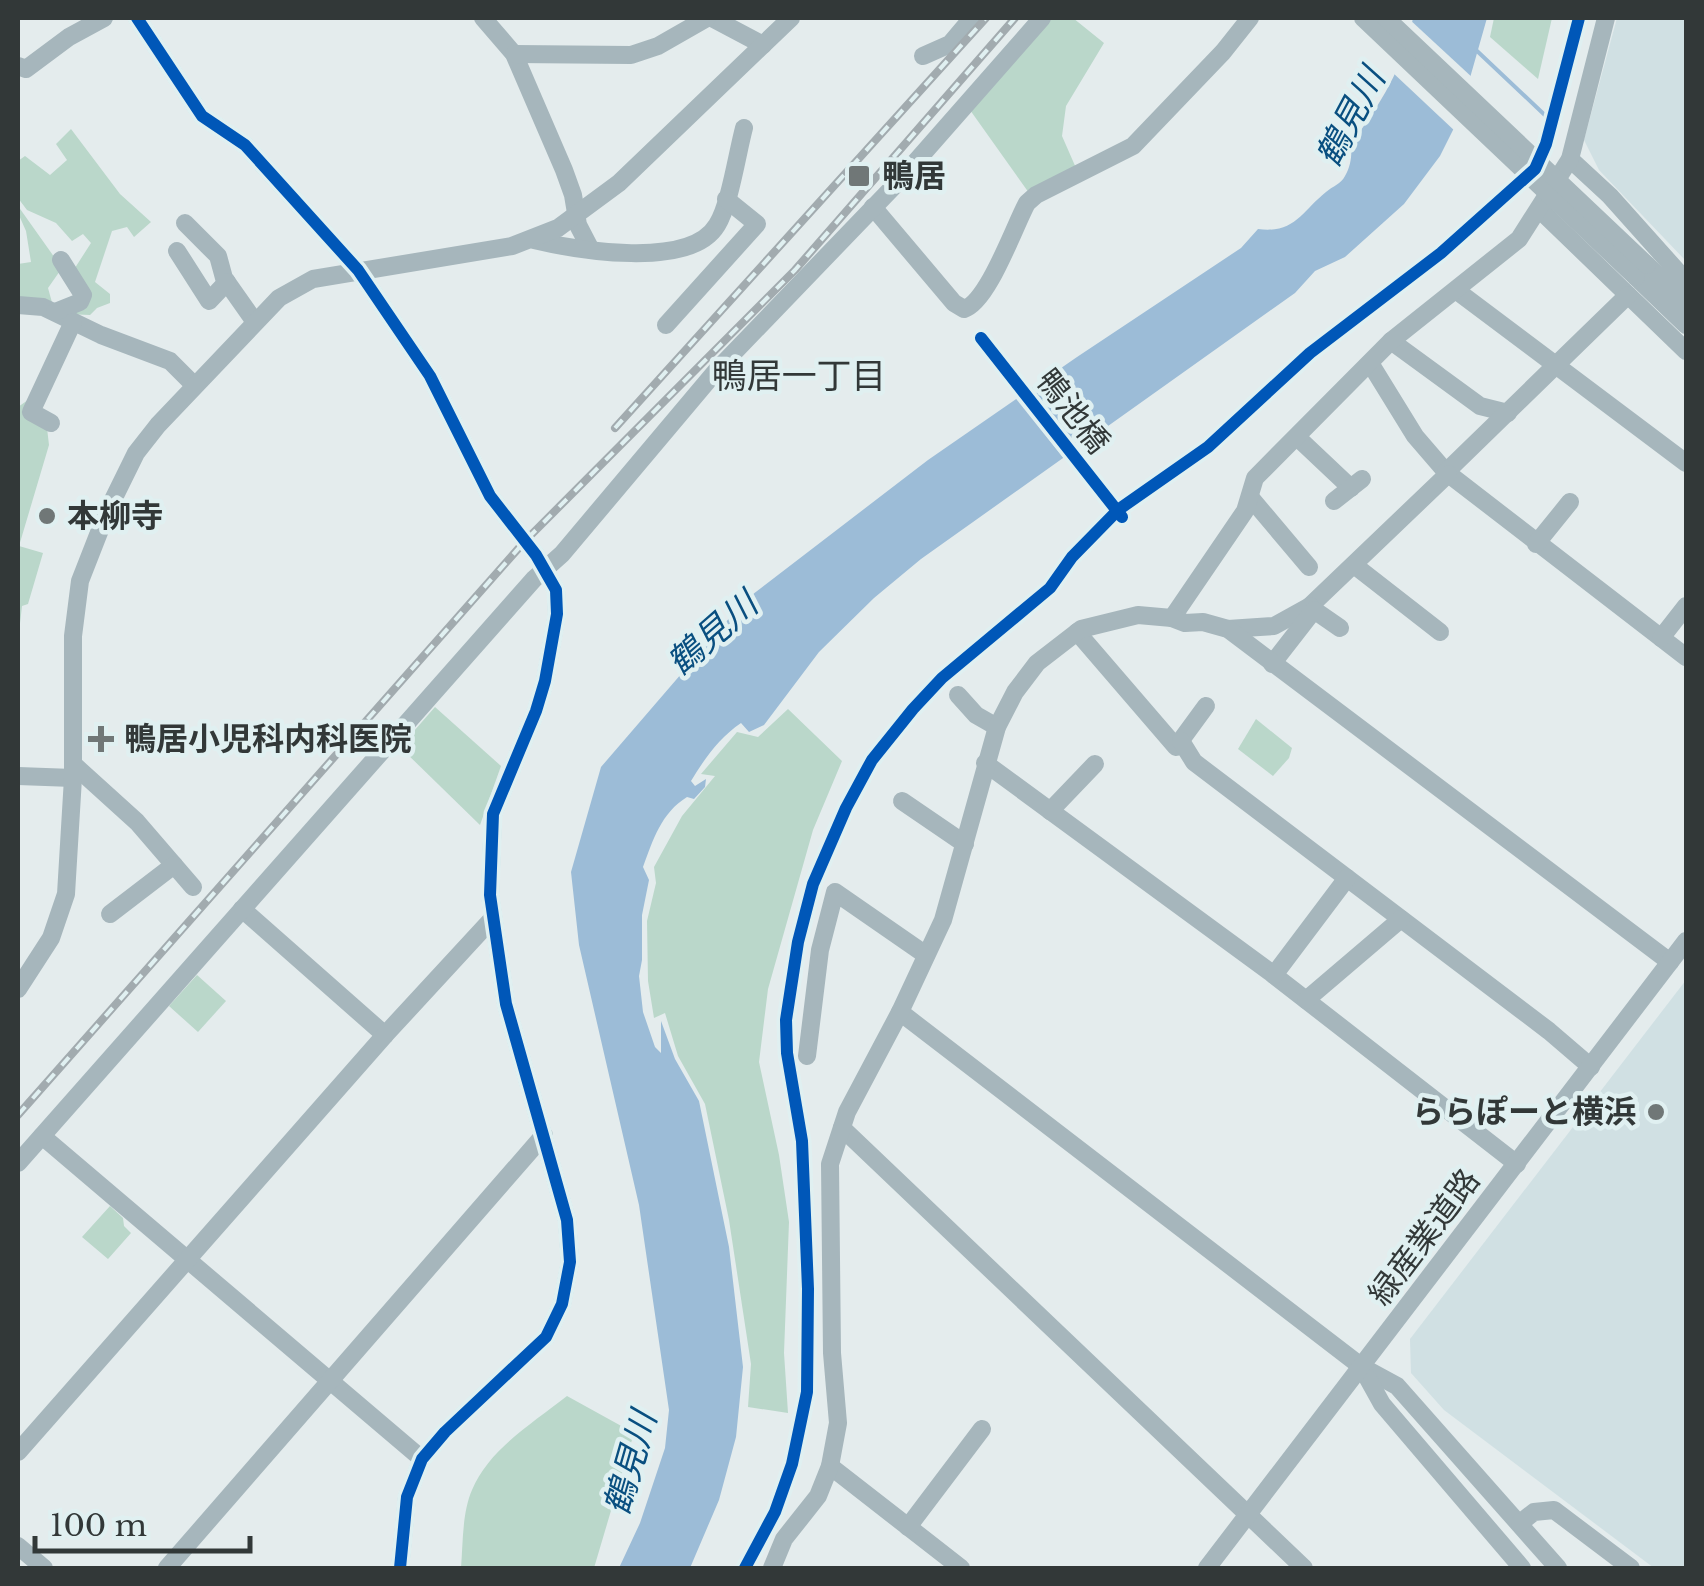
<svg xmlns="http://www.w3.org/2000/svg" width="1704" height="1586" font-family="'Libre Baskerville','Noto Sans JP',serif">
<rect width="100%" height="100%" fill="#e4eced"/>
<g fill="#d0e0e3">
<path d="M 1617,18 L 1686,18 L 1686,261 L 1599,170 L 1584,140 Z"/>
<path d="M 1686,980 L 1686,1568 L 1654,1568 L 1444,1410 L 1411,1373 L 1410,1339 Z"/>
</g>
<g fill="#bad7ca">
<path d="M 1050,18 L 1073,18 L 1104,43 L 1066,106 L 1062,136 L 1076,168 L 1029,193 L 970,110 Z"/>
<path d="M 1494,18 L 1552,18 L 1538,79 L 1490,37 Z"/>
<path d="M 71,129 L 120,194 L 151,222 L 134,237 L 127,227 L 112,231 L 95,282 L 110,294 L 110,303 L 97,308 L 90,315 L 66,314 L 80,308 L 73,271 L 91,243 L 83,234 L 72,241 L 56,223 L 27,210 L 18,198 L 18,161 L 25,156 L 50,175 L 67,160 L 56,144 Z"/>
<path d="M 18,206 L 62,268 L 48,288 L 53,306 L 18,301 L 18,264 L 31,262 L 26,231 L 18,213 Z"/>
<path d="M 28,400 L 47,428 L 49,445 L 19,546 L 43,553 L 28,604 L 22,606 L 18,641 L 18,407 Z"/>
<path d="M 435,707 L 501,766 L 480,825 L 400,747 Z"/>
<path d="M 788,709 L 842,761 L 813,830 L 768,989 L 759,1062 L 779,1155 L 789,1222 L 784,1353 L 788,1413 L 748,1407 L 751,1364 L 729,1220 L 705,1104 L 678,1056 L 665,1013 L 654,1018 L 648,981 L 647,921 L 656,883 L 654,867 L 682,816 L 715,776 L 701,774 L 737,732 L 758,737 Z"/>
<path d="M 1256,719 L 1292,748 L 1289,758 L 1273,776 L 1238,749 Z"/>
<path d="M 197,975 L 226,1001 L 198,1032 L 169,1006 Z"/>
<path d="M 110,1206 L 123,1218 L 124,1226 L 131,1233 L 108,1259 L 82,1237 Z"/>
<path d="M 567,1396 L 634,1433 L 594,1568 L 461,1568 C 463,1544 462,1513 472,1490 C 489,1449 533,1423 567,1396 Z"/>
</g>
<path fill="#9cbcd7" d="M 1413,18 L 1487,18 L 1458,120 L 1440,156 L 1404,204 L 1345,257 L 1315,271 L 1295,293 L 921,559 L 874,598 L 819,652 L 764,725 L 749,732 L 741,723 C 719,738 705,758 691,781 L 695,786 L 706,779 L 705,787 L 694,799 L 687,797 C 661,813 653,840 643,867 L 649,880 L 642,915 L 642,960 L 639,976 L 643,1012 L 655,1047 L 661,1053 L 661,1021 L 675,1059 L 699,1101 L 729,1247 L 743,1367 L 736,1437 L 719,1500 L 690,1568 L 619,1568 L 640,1523 L 665,1448 L 669,1410 L 639,1205 L 579,945 L 571,872 L 601,767 L 744,601 L 928,460 L 1077,357 L 1241,248 L 1258,229 C 1295,234 1302,211 1326,192 C 1333,186 1341,184 1345,176 C 1351,166 1352,155 1351,144 C 1381,103 1403,69 1413,18 Z"/>
<g fill="#e4eced">
<path d="M 1408,18 L 1474,79 L 1457,133 L 1391,71 Z"/>
<path d="M 1029,384 L 1080,450 L 1065,460 L 1013,395 Z"/>
</g>
<g fill="none" stroke-linecap="round" stroke-linejoin="round">
<path stroke="#9cbcd7" stroke-width="4" d="M 1476,50 L 1549,119"/>
<g stroke="#a6b6bc" stroke-width="18">
<path d="M 137,18 L 202,116 L 245,145 L 358,270 L 430,376 L 490,496 L 536,555 L 556,590 L 557,614 L 545,681 L 536,711 L 493,814 L 490,895 L 506,1004 L 567,1220 L 570,1262 L 562,1304 L 546,1337 L 445,1432 L 422,1459 L 407,1497 L 400,1568"/>
<path d="M 483,18 L 514,54 L 564,170 L 573,195 L 578,225 L 591,250"/>
<path d="M 712,18 L 763,45"/>
<path d="M 514,54 L 631,55 L 658,46 L 707,18"/>
<path d="M 923,56 L 950,44 L 972,18"/>
<path d="M 18,66 L 26,69 L 69,37 L 104,18"/>
<path d="M 1570,159 L 1610,196 L 1686,281"/>
<path d="M 873,207 L 954,303 L 964,309 C 988,302 1014,227 1027,203 L 1036,195 L 1133,146 L 1223,52 L 1250,18"/>
<path d="M 1539,209 L 1686,351"/>
<path d="M 185,223 L 218,256 L 224,278 L 255,322"/>
<path d="M 534,240 C 576,250 690,270 717,225 C 730,204 737,154 744,128"/>
<path d="M 177,251 L 209,301 L 227,282"/>
<path d="M 1647,265 L 1686,303"/>
<path d="M 1636,277 L 1686,325"/>
<path d="M 1457,291 L 1686,463"/>
<path d="M 18,305 L 43,307 L 101,335 L 170,361 L 194,385"/>
<path d="M 55,312 L 80,302 L 83,295 L 61,260"/>
<path d="M 666,325 L 757,224 L 726,199"/>
<path d="M 1391,341 L 1480,406 L 1508,413"/>
<path d="M 1370,363 L 1415,436 L 1446,472 L 1686,657"/>
<path d="M 51,423 L 31,412 L 73,322"/>
<path d="M 1298,438 L 1351,488"/>
<path d="M 1446,472 L 1628,295"/>
<path d="M 1250,497 L 1309,567"/>
<path d="M 1334,501 L 1362,479"/>
<path d="M 1536,544 L 1570,502"/>
<path d="M 1354,565 L 1440,632"/>
<path d="M 1314,610 L 1310,606 L 1448,474"/>
<path d="M 1172,618 L 1245,511 L 1255,478 L 1391,341 L 1519,239 L 1570,159 L 1606,18"/>
<path d="M 1228,629 L 1274,626 L 1310,606"/>
<path d="M 1077,632 L 1176,747 L 1206,706"/>
<path d="M 1661,638 L 1686,606"/>
<path d="M 1272,664 L 1314,610 L 1340,628"/>
<path d="M 958,695 L 976,715 L 997,727"/>
<path d="M 1181,741 L 1194,762 L 1549,1031 L 1591,1067"/>
<path d="M 985,763 L 1270,972 L 1517,1164"/>
<path d="M 73,764 L 137,822 L 193,887"/>
<path d="M 18,776 L 73,778"/>
<path d="M 902,801 L 965,844"/>
<path d="M 1050,811 L 1095,764"/>
<path d="M 242,909 L 385,1035"/>
<path d="M 110,914 L 174,865"/>
<path d="M 1274,975 L 1347,878"/>
<path d="M 18,989 L 51,938 L 66,894 L 73,778 L 73,636 L 80,581 L 107,512 L 136,453 L 158,425 L 279,298 L 313,279 L 512,246 L 558,228 L 619,183 L 791,18"/>
<path d="M 1306,1000 L 1401,919"/>
<path d="M 900,1012 L 1362,1367 L 1397,1386 L 1558,1568"/>
<path d="M 807,1056 L 820,950 L 835,892 L 926,955"/>
<path d="M 842,1128 L 1304,1568"/>
<path d="M 42,1136 L 422,1459"/>
<path d="M 18,1163 L 534,579 L 562,554 L 716,371 L 897,183 L 1042,18"/>
<path d="M 1362,1368 L 1382,1404 L 1522,1568"/>
<path d="M 18,1452 L 385,1035 L 492,919"/>
<path d="M 830,1466 L 961,1568"/>
<path d="M 1520,1523 L 1534,1512 L 1554,1510 L 1631,1568"/>
<path d="M 908,1527 L 982,1429"/>
<path d="M 18,1546 L 44,1568"/>
<path d="M 167,1568 L 544,1135"/>
<path d="M 772,1568 L 784,1539 L 818,1496 L 830,1466 L 838,1423 L 832,1353 L 830,1164 L 847,1112 L 900,1012 L 943,920 L 997,727 L 1015,692 L 1037,663 L 1081,629 L 1138,615 L 1172,618 L 1185,623 L 1203,622 L 1228,629 L 1670,962"/>
<path d="M 1207,1568 L 1686,941"/>
</g>
<g stroke="#a2abaf" stroke-width="8">
<g id="rail">
<path d="M 615,428 L 986,18"/>
<path d="M 18,1115 L 525,541 L 795,270 L 1015,18"/>
</g>
</g>
<use href="#rail" stroke="#e0f0f1" stroke-width="4" stroke-dasharray="11" stroke-linecap="butt"/>
<g stroke="#a6b6bc" stroke-width="18">
<path d="M 1363,18 L 1636,277"/>
<path d="M 1386,18 L 1647,265"/>
</g>
<g stroke="#e0f0f1" stroke-width="19">
<g id="cycleway">
<path d="M 137,18 L 202,116 L 245,145 L 358,270 L 430,376 L 490,496 L 536,555 L 556,590 L 557,614 L 545,681 L 536,711 L 493,814 L 490,895 L 506,1004 L 567,1220 L 570,1262 L 562,1304 L 546,1337 L 445,1432 L 422,1459 L 407,1497 L 400,1568"/>
<path d="M 981,338 L 1122,517"/>
<path d="M 745,1568 L 775,1512 L 792,1464 L 807,1392 L 808,1289 L 802,1141 L 787,1053 L 786,1020 L 798,942 L 813,884 L 846,808 L 872,760 L 913,709 L 942,678 L 1050,588 L 1072,557 L 1118,510 L 1208,447 L 1310,353 L 1441,253 L 1535,169 L 1546,144 L 1579,18"/>
</g>
</g>
<use href="#cycleway" stroke="#0057b8" stroke-width="12"/>
</g>
<g fill="#707777" stroke="#e0f0f1" stroke-width="4">
<rect x="847" y="164" width="24" height="24" rx="5"/>
<circle cx="47" cy="516" r="10"/>
<path d="M96 724h10v10h10v10h-10v10h-10v-10h-10v-10h10z"/>
<circle cx="1656" cy="1112" r="10"/>
</g>
<g text-anchor="middle" dominant-baseline="central" stroke-width="9" stroke-linejoin="round" paint-order="stroke">
<g font-size="32" font-weight="bold" fill="#323838" stroke="#e0f0f1" text-anchor="start">
<text x="882" y="176">鴨居</text>
<text x="67" y="516">本柳寺</text>
<text x="124" y="739">鴨居小児科内科医院</text>
<text x="1636" y="1112" text-anchor="end">ららぽーと横浜</text>
</g>
<g font-size="32" fill="#323838" stroke="#e0f0f1">
<text transform="translate(1073 411) rotate(52)">鴨池橋</text>
<text transform="translate(1424 1237) rotate(-53)">緑産業道路</text>
</g>
<g font-size="35" font-style="italic" fill="#094f80" stroke="#e0f0f1">
<text transform="translate(1350 117) rotate(-62)">鶴見川</text>
<text transform="translate(712 633) rotate(-41)">鶴見川</text>
<text transform="translate(630 1463) rotate(-74)">鶴見川</text>
</g>
<g font-size="35" fill="#323838" stroke="#e0f0f1">
<text x="799" y="375">鴨居一丁目</text>
</g>
</g>
<rect width="1704" height="1586" fill="none" stroke="#323838" stroke-width="40"/>
<path d="M35 1536v15h215v-15" fill="none" stroke="#323838" stroke-width="5"/>
<text x="50" y="1536" font-size="30" fill="#323838" stroke="#e0f0f1" stroke-width="8" paint-order="stroke">100 m</text>
</svg>
